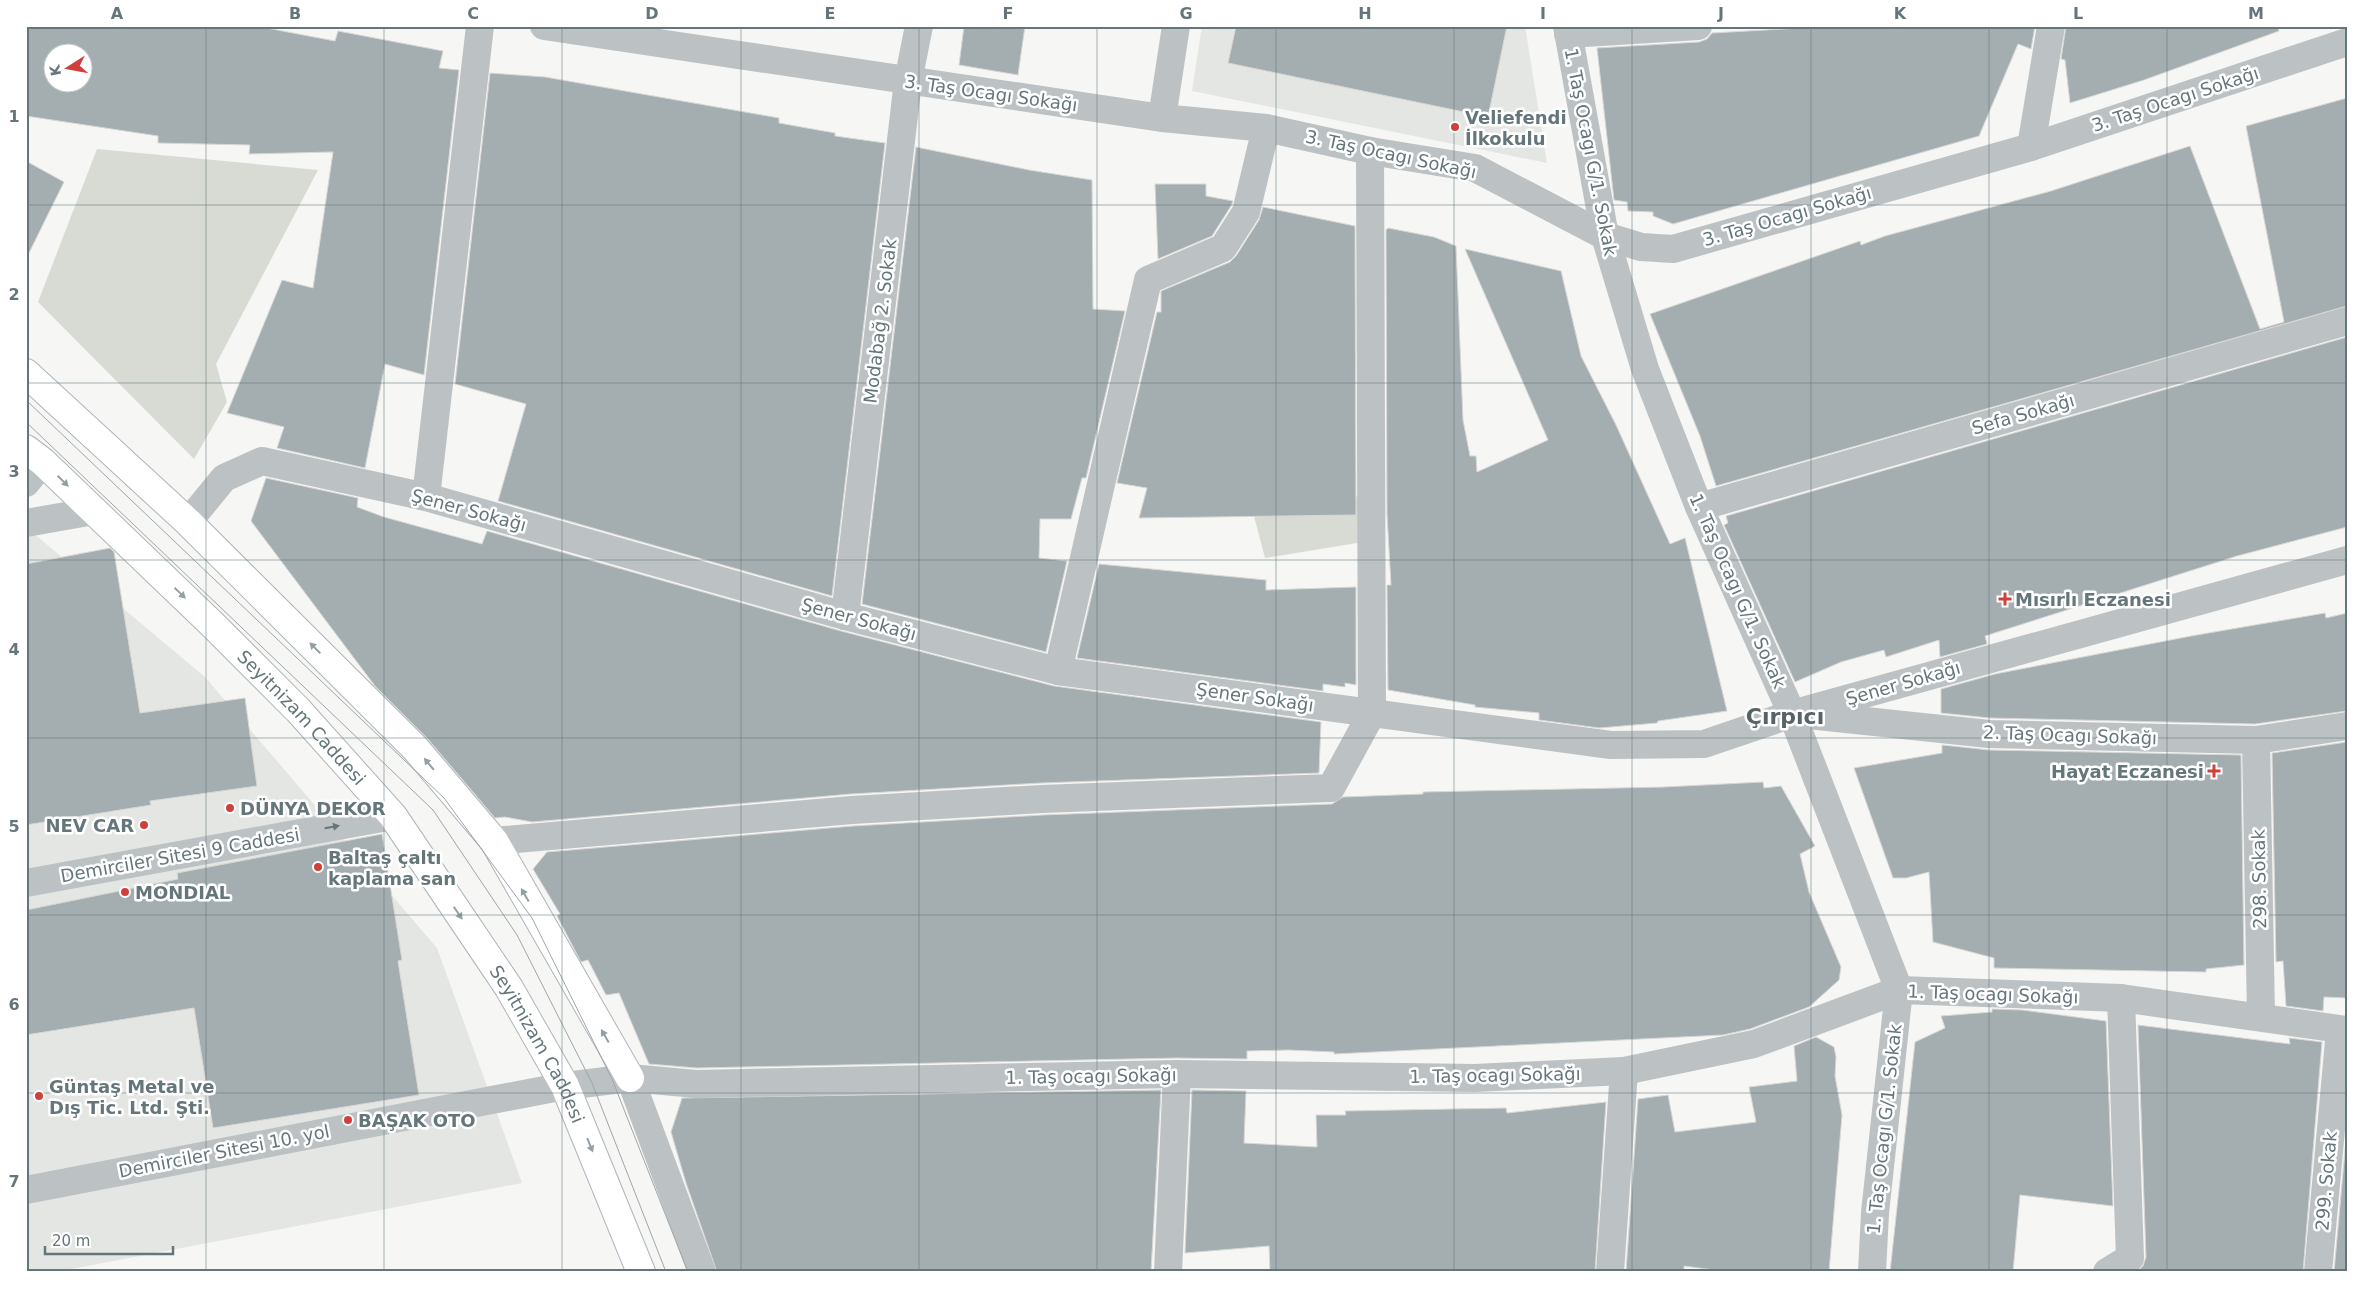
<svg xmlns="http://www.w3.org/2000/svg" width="2373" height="1298" font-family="'DejaVu Sans',sans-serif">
<rect width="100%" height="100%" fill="#f6f6f4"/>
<g fill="#e4e6e4">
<path d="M 1202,26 L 1525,26 L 1547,163 L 1192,91 Z"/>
<path d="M 26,527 L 205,677 L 437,948 L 522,1183 L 56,1272 L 26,1272 Z"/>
</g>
<g fill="#d7dbd3">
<path d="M 97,149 L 318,170 L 216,364 L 227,402 L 194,459 L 38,302 Z"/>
<path d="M 1248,493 L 1369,497 L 1369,541 L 1265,558 Z"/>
</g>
<g fill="#a4adb0" stroke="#d8d8d6" fill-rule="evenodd">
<path d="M 26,26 L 256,26 L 335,41 L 338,31 L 443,51 L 439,68 L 459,70 L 424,375 L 385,364 L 365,468 L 277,448 L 284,427 L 227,413 L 282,280 L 313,288 L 333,152 L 249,154 L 250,145 L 158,143 L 158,136 L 26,116 ZM 52,52 L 82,52 L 82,82 L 52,82 Z"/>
<path d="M 964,26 L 1025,26 L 1018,75 L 959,65 Z"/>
<path d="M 1236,26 L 1507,26 L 1488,117 L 1228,63 Z"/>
<path d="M 1838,26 L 2035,26 L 2031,49 L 2018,44 L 1979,136 L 1673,224 L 1653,216 L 1653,212 L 1628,211 L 1627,202 L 1614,200 L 1597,48 L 1699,42 L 1707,39 L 1712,33 Z"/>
<path d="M 2066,26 L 2278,26 L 2279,31 L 2144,80 L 2070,103 L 2065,60 L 2061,59 Z"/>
<path d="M 490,73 L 545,77 L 779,118 L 779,123 L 835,133 L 835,136 L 885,143 L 832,596 L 498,501 L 526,404 L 455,384 Z"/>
<path d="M 2347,98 L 2347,306 L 1716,486 L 1700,436 L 1650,314 L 1860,241 L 1861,245 L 1885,236 L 2051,191 L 2190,146 L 2260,329 L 2284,322 L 2246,126 Z"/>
<path d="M 916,147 L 1029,170 L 1092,180 L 1093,309 L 1125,311 L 1086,478 L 1082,478 L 1071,519 L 1040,519 L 1039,558 L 1067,561 L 1046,652 L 862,604 Z"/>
<path d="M 26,161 L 64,182 L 26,259 Z"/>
<path d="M 1155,184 L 1206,184 L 1206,196 L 1233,201 L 1231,206 L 1212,236 L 1158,259 Z"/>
<path d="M 1263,207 L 1355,226 L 1356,515 L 1139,518 L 1147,488 L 1117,483 L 1157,312 L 1161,312 L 1161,291 L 1230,262 L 1236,256 L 1259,220 Z"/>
<path d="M 1388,228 L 1434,237 L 1456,246 L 1463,420 L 1470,456 L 1476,456 L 1477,472 L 1548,440 L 1465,249 L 1561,271 L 1581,356 L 1616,425 L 1670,544 L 1685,538 L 1727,711 L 1658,721 L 1657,723 L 1599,728 L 1539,720 L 1539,713 L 1475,707 L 1475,705 L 1388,690 L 1387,585 L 1391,585 L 1387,514 L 1386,230 Z"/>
<path d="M 2347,337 L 2347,527 L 2237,556 L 1985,636 L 1987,644 L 1940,657 L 1939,640 L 1886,657 L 1884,650 L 1841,662 L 1795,682 L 1724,525 L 1728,523 L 1726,516 Z"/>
<path d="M 266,478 L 358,498 L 357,507 L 384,517 L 482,544 L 487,531 L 841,631 L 1054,686 L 1321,722 L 1319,773 L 1041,783 L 851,794 L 532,822 L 505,817 L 495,818 L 427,738 L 375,686 L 251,521 Z"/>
<path d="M 110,548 L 114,552 L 140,713 L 245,698 L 257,786 L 150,801 L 151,805 L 26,825 L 26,564 Z"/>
<path d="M 1099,564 L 1266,580 L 1266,590 L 1356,587 L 1356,685 L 1345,683 L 1345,687 L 1323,684 L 1323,691 L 1077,658 Z"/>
<path d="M 2325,613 L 2326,618 L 2347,613 L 2347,711 L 2255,724 L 1990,718 L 1941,713 L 1941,689 L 1995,674 L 2191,636 Z"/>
<path d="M 2347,742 L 2347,998 L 2324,997 L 2323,1011 L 2286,1006 L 2283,961 L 2276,962 L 2272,753 Z"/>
<path d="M 1942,745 L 1989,750 L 2241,755 L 2244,965 L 2206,969 L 2206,972 L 1994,968 L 1994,958 L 1933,942 L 1929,872 L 1906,878 L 1893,878 L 1854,768 L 1942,753 Z"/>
<path d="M 1763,782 L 1764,788 L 1781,786 L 1815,846 L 1800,854 L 1809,892 L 1841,967 L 1839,980 L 1809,1007 L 1750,1029 L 1723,1035 L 1334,1054 L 1334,1052 L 1289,1050 L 1247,1051 L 1247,1059 L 1177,1058 L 697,1068 L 649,1064 L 619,993 L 606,995 L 588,960 L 581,962 L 557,916 L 560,914 L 533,869 L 547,852 L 853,826 L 1043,815 L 1332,804 L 1343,797 L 1423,794 L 1423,792 L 1664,787 Z"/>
<path d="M 382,834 L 402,960 L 398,961 L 419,1095 L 213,1128 L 194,1008 L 26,1035 L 26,910 L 178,879 L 177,873 Z"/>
<path d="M 1992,1009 L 2022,1010 L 2106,1021 L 2113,1206 L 2020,1195 L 2013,1272 L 1890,1272 L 1915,1042 L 1945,1028 L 1941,1016 L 1992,1012 Z"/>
<path d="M 2138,1025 L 2290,1044 L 2289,1038 L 2322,1042 L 2303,1272 L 2137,1272 L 2143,1266 L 2146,1257 Z"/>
<path d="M 1816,1037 L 1834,1047 L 1836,1057 L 1835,1076 L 1842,1115 L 1829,1272 L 1730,1272 L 1684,1266 L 1684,1272 L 1626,1272 L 1638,1099 L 1668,1095 L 1675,1132 L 1756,1122 L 1749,1087 L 1797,1081 L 1794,1046 Z"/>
<path d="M 1161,1090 L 1151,1272 L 717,1272 L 686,1183 L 671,1132 L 682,1098 Z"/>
<path d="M 1192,1090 L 1246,1091 L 1244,1143 L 1317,1147 L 1316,1115 L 1346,1115 L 1345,1111 L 1506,1108 L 1507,1113 L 1606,1102 L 1595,1272 L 1270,1272 L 1269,1246 L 1185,1253 Z"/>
<path d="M 2347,1128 L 2347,1272 L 2334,1272 Z"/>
</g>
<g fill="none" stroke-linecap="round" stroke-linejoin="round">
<g stroke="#aeb5b8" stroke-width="30">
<g id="secondary">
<path d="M 26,373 L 188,522 L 415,748 L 494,841 L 630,1078"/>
<path id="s1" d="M 26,449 L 43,462 L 213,625 L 298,710 L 393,816 L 509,988 L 565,1086 L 641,1272"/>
</g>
</g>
<g stroke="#bcc1c3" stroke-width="28">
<path d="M 544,26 L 1162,118 L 1266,128 L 1370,151 L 1475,168 L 1605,236 L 1641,247 L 1673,249 L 2031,147 L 2347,42"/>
<path d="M 1567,26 L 1605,236 L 1645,369 L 1699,507 L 1792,714 L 1899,990 L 1875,1213 L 1872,1272"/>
<path d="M 1568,34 L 1698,26"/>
<path d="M 1162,118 L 1176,26"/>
<path d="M 2031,147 L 2051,26"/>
<path d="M 26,483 L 43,462"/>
<path d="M 426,497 L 480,26"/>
<path d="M 1699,507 L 2347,321"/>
<path d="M 188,522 L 224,478 L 262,461 L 426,497 L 845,616 L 1058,671 L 1611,745 L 1704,744 L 1792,714 L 2347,560"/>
<path d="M 26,523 L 94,511"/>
<path d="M 845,616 L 908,81 L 919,26"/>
<path d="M 1058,671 L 1148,280 L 1223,248 L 1246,212 L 1266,128"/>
<path d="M 1808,715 L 1989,734 L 2256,740 L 2347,726"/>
<path d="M 2256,740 L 2261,1017"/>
<path d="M 494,841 L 852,810 L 1042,799 L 1331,788 L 1372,713 L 1370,151"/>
<path d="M 26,883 L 393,816"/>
<path d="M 630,1078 L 702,1272"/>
<path d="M 26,1190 L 565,1086 L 630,1078 L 696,1084 L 1177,1074 L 1475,1078 L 1624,1071 L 1754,1044 L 1899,990 L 2121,998 L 2347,1030"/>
<path d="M 1168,1272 L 1177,1074"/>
<path d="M 1610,1272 L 1624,1071"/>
<path d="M 2107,1272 L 2130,1258 L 2121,998"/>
<path d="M 2318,1272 L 2340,1030"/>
</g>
<use href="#secondary" stroke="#fff" stroke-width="28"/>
<g stroke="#9ea6a9" stroke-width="1">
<path d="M 26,400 L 444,798 L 532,918 L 612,1079 L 688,1272"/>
<path d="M 26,422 L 433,810 L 517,935 L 592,1083 L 666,1272"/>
</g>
</g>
<defs><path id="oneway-solid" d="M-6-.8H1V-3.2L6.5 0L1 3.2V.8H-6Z" transform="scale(1.25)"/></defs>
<g fill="#939fa3">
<use href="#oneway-solid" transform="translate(63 481) rotate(44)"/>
<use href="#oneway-solid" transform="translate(180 593) rotate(44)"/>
<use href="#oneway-solid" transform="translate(315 648) rotate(-135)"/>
<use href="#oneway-solid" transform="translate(429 764) rotate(-130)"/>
<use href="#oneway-solid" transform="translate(525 895) rotate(-120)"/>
<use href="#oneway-solid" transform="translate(458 913) rotate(56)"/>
<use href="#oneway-solid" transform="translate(605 1036) rotate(-120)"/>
<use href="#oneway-solid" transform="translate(590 1145) rotate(68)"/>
</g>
<use fill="#65767b" href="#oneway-solid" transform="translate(332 827) rotate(-10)"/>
<path fill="none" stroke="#65767b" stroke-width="1" stroke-opacity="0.55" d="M 206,26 L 206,1272M 384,26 L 384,1272M 562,26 L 562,1272M 741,26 L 741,1272M 919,26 L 919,1272M 1097,26 L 1097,1272M 1276,26 L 1276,1272M 1454,26 L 1454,1272M 1632,26 L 1632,1272M 1811,26 L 1811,1272M 1989,26 L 1989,1272M 2167,26 L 2167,1272M 26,205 L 2347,205M 26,383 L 2347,383M 26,560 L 2347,560M 26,738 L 2347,738M 26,915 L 2347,915M 26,1093 L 2347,1093"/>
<g fill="#cf403b" stroke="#fff" stroke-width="2">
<circle cx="1455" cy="127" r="5"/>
<path d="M2002.5 591.5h5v5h5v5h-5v5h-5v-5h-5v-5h5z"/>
<path d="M2211.5 763.5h5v5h5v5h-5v5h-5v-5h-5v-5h5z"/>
<circle cx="230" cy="808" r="5"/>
<circle cx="144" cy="825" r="5"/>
<circle cx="318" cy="867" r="5"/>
<circle cx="125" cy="892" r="5"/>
<circle cx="39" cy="1096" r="5"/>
<circle cx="348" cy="1120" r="5"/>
</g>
<g text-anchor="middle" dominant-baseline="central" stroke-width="5" stroke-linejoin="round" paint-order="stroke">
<g font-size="18" fill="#65767b" stroke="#fff">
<text transform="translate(991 93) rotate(8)">3. Taş Ocagı Sokağı</text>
<text transform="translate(2175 99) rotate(-18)">3. Taş Ocagı Sokağı</text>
<text transform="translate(1591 152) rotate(79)">1. Taş Ocagı G/1. Sokak</text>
<text transform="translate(1391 154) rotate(12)">3. Taş Ocagı Sokağı</text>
<text transform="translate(1787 216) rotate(-16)">3. Taş Ocagı Sokağı</text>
<text transform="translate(880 321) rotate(-83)">Modabağ 2. Sokak</text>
<text transform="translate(2023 414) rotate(-16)">Sefa Sokağı</text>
<text transform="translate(469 510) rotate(15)">Şener Sokağı</text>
<text transform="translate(1738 591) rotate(66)">1. Taş Ocagı G/1. Sokak</text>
<text transform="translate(859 619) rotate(15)">Şener Sokağı</text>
<text transform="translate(1903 683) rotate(-16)">Şener Sokağı</text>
<text transform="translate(1255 697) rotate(8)">Şener Sokağı</text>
<text stroke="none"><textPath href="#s1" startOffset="385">Seyitnizam Caddesi</textPath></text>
<text transform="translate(2070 735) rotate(2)">2. Taş Ocagı Sokağı</text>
<text transform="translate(180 855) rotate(-10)">Demirciler Sitesi 9 Caddesi</text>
<text transform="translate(2259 879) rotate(-91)">298. Sokak</text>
<text transform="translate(1993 994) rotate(2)">1. Taş ocagı Sokağı</text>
<text stroke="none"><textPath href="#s1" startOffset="790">Seyitnizam Caddesi</textPath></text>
<text transform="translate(1495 1075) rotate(-1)">1. Taş ocagı Sokağı</text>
<text transform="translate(1091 1076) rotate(-1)">1. Taş ocagı Sokağı</text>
<text transform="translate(1884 1129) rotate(-84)">1. Taş Ocagı G/1. Sokak</text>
<text transform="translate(224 1151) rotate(-11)">Demirciler Sitesi 10. yol</text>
<text transform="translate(2326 1181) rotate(-85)">299. Sokak</text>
</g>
<g font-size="18" font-weight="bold" fill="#65767b" stroke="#fff" text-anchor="start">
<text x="1465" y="117">Veliefendi<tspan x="1465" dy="21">İlkokulu</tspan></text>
<text x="2015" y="599">Mısırlı Eczanesi</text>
<text x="2204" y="771" text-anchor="end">Hayat Eczanesi</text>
<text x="240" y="808">DÜNYA DEKOR</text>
<text x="134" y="825" text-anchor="end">NEV CAR</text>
<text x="328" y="857">Baltaş çaltı<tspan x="328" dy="21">kaplama san</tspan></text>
<text x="135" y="892">MONDIAL</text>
<text x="49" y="1086">Güntaş Metal ve<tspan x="49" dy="21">Dış Tic. Ltd. Şti.</tspan></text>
<text x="358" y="1120">BAŞAK OTO</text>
</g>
<g font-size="22" font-weight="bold" fill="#566367" stroke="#fff">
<text x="1785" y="716">Çırpıcı</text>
</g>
</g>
<rect width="2373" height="1298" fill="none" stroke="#ffffff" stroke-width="55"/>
<g transform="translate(68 68) rotate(259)"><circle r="24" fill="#ffffff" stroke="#c1c8ca"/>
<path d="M0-4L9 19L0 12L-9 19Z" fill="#cf403b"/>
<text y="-8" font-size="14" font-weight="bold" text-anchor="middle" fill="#65767b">K</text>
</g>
<path d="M45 1246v8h128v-8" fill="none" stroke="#65767b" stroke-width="2.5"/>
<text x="52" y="1246" font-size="15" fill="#65767b" stroke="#ffffff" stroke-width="4" paint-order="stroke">20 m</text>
<rect x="28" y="28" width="2318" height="1242" fill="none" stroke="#65767b" stroke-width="2"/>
<g font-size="16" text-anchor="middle" font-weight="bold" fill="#65767b">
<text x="117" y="19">A</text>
<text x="295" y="19">B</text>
<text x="473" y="19">C</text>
<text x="652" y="19">D</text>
<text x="830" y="19">E</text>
<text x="1008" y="19">F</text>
<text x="1186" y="19">G</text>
<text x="1365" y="19">H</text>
<text x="1543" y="19">I</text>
<text x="1721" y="19">J</text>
<text x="1900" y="19">K</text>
<text x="2078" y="19">L</text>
<text x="2256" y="19">M</text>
<text x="14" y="122">1</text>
<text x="14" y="300">2</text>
<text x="14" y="477">3</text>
<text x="14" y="655">4</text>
<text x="14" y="832">5</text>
<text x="14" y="1010">6</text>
<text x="14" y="1187">7</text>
</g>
</svg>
